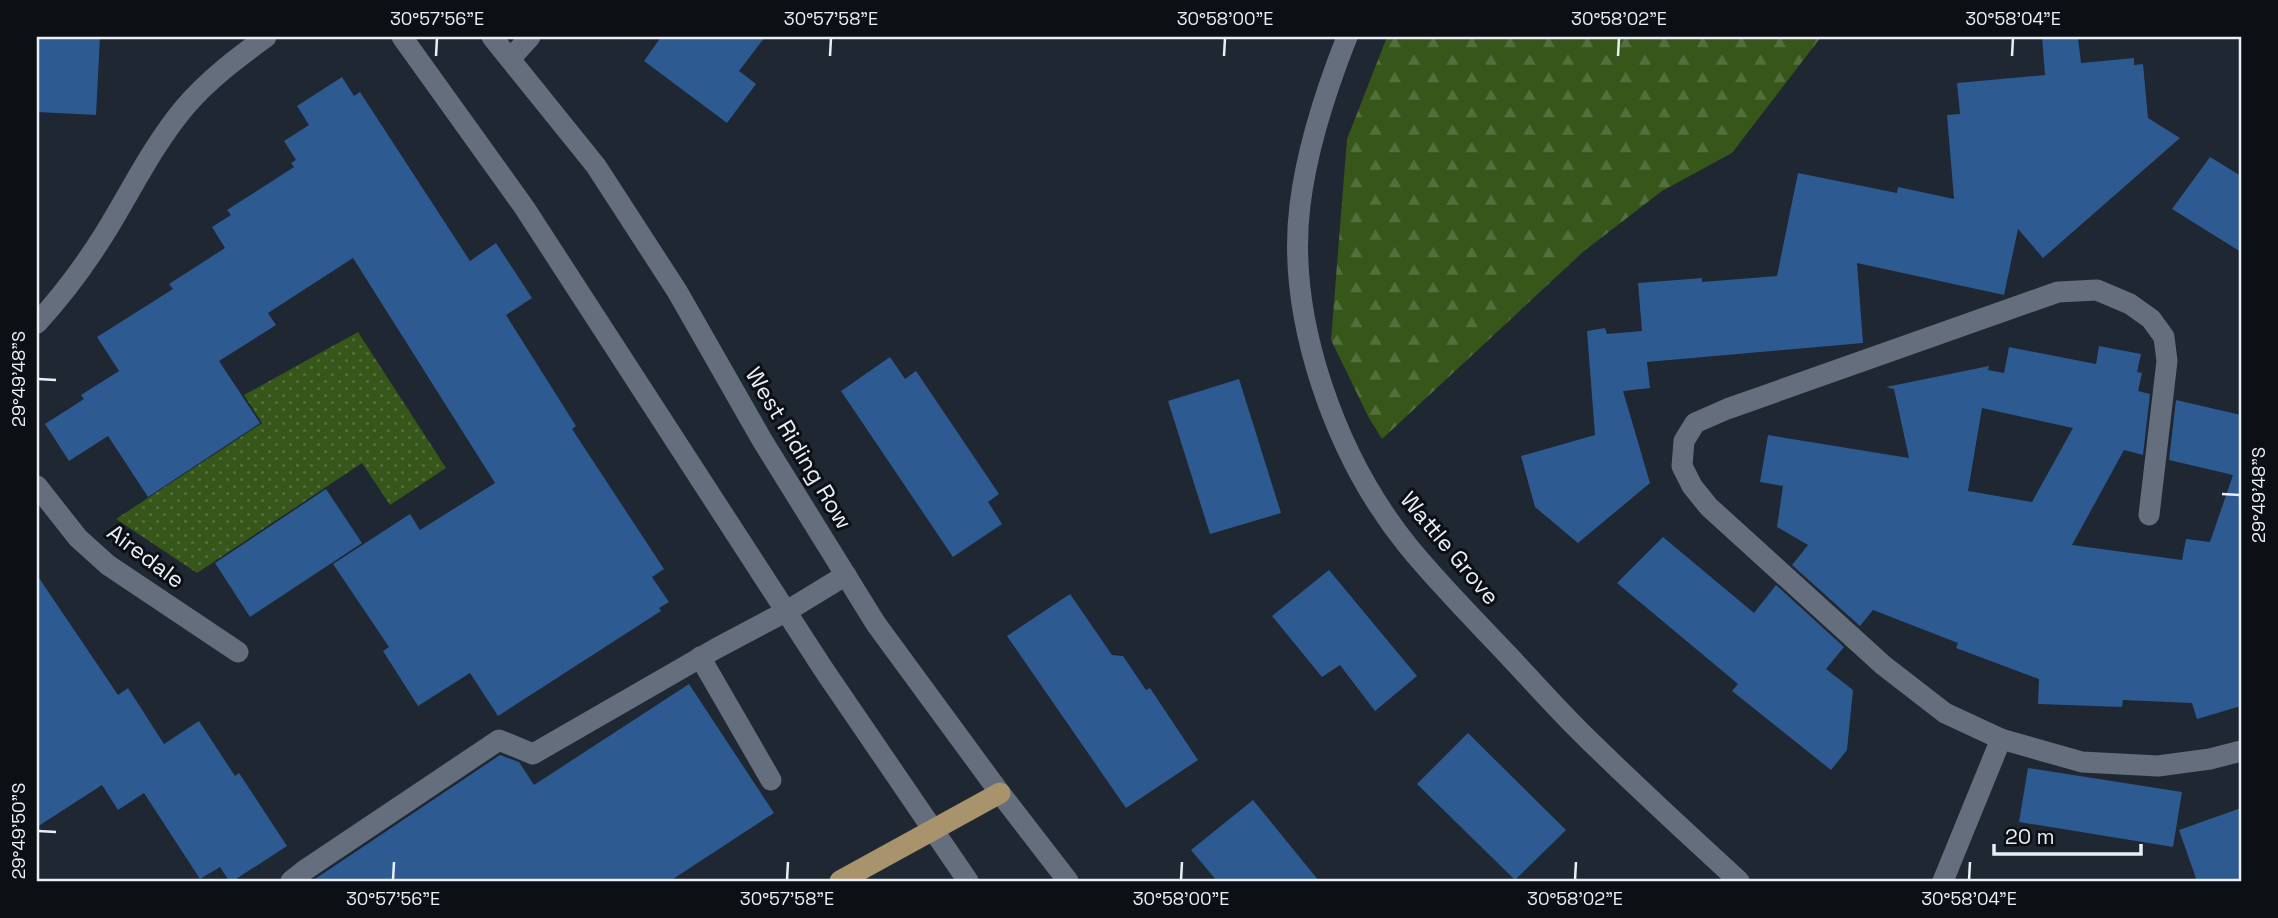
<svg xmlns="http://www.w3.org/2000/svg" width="2278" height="918" font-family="'Space Grotesk',sans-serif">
<defs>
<pattern id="grass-dots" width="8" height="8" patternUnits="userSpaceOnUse" patternTransform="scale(1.75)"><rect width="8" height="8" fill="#36561a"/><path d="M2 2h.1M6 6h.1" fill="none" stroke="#536f3c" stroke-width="1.8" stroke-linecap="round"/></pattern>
<pattern id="forest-firs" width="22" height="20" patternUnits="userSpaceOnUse" patternTransform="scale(1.75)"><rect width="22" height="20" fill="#36561a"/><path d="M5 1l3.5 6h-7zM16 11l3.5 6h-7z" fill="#536f3c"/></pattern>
</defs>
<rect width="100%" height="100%" fill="#1e2732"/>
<path fill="url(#grass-dots)" d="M 358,332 L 446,468 L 390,505 L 362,463 L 197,573 L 116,519 L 262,423 L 244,395 Z"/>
<path fill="url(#forest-firs)" d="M 1387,37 L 1821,37 L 1732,153 L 1662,191 L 1584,251 L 1382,439 L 1369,418 L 1331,340 L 1347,139 Z"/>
<g fill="#2d5a90" fill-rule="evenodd">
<path d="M 37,37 L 100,37 L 96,115 L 37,112 Z"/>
<path d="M 661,37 L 765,37 L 739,71 L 756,84 L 727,123 L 644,61 Z"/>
<path d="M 2042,37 L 2078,37 L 2081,63 L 2134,58 L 2134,65 L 2143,64 L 2148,118 L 2180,138 L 2043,258 L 2018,229 L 2004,295 L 1857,263 L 1863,343 L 1647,362 L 1650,388 L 1623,391 L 1650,483 L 1578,543 L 1535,507 L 1521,456 L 1595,435 L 1587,331 L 1605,328 L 1607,334 L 1642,331 L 1638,283 L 1702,278 L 1702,282 L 1777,276 L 1798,173 L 1897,193 L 1898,187 L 1954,199 L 1947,115 L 1960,114 L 1957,83 L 2045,75 Z"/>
<path d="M 342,77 L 354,96 L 360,92 L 470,261 L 496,243 L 532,298 L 506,315 L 576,426 L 572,429 L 664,569 L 652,577 L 669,602 L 659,608 L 661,611 L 498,716 L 470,673 L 418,706 L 383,651 L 389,647 L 333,564 L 410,514 L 420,530 L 495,483 L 353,258 L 268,313 L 276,325 L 219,361 L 260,423 L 148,497 L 108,436 L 69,461 L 45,424 L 84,399 L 81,395 L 119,371 L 97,337 L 173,289 L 169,284 L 225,248 L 212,227 L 231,215 L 227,210 L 294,167 L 291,163 L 296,160 L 284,141 L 309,125 L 297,106 Z"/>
<path d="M 2210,157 L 2241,176 L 2241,252 L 2172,209 Z"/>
<path d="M 2099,346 L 2141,354 L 2137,372 L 2142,373 L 2138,391 L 2150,394 L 2143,455 L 2124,450 L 2072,545 L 2182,560 L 2186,539 L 2210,542 L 2233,475 L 2169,460 L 2176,400 L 2241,415 L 2241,706 L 2197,719 L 2192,703 L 2123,700 L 2122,707 L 2038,704 L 2039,679 L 1956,648 L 1958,643 L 1873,610 L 1860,626 L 1792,565 L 1808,545 L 1777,527 L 1783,486 L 1760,482 L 1768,435 L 1909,458 L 1894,389 L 1886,387 L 1989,366 L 1988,370 L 2004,373 L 2009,347 L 2096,364 ZM 1982,408 L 2073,428 L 2032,502 L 1968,491 Z"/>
<path d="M 890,357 L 905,379 L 916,371 L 999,494 L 988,502 L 1002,524 L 953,557 L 841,391 Z"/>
<path d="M 1239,379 L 1281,513 L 1210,534 L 1168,401 Z"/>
<path d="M 326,489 L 362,543 L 250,617 L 215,563 Z"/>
<path d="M 1663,537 L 1754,613 L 1776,585 L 1844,647 L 1826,669 L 1853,690 L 1847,750 L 1831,770 L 1732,691 L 1738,684 L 1617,583 Z"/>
<path d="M 1329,570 L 1417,676 L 1375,711 L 1340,665 L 1322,677 L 1272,616 Z"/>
<path d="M 37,575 L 118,695 L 128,688 L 164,744 L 199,721 L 235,776 L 239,773 L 287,846 L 233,881 L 229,881 L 220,867 L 200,879 L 144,793 L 118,810 L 102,785 L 37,827 Z"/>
<path d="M 1070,594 L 1112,655 L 1123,656 L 1146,690 L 1150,688 L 1198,760 L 1126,808 L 1007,636 Z"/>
<path d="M 689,684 L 774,813 L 670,881 L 312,881 L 500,755 L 519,762 L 534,785 Z"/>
<path d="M 1468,733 L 1566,830 L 1515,880 L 1417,784 Z"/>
<path d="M 2028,768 L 2182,792 L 2173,847 L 2019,822 Z"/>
<path d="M 1253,800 L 1319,881 L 1217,881 L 1191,850 Z"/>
<path d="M 2241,808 L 2241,881 L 2197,881 L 2179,830 Z"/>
</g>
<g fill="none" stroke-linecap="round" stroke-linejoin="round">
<g stroke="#646e7c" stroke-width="21">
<path d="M 402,37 L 524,207 L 824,670 L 968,881"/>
<path d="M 492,37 L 596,166 L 677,291 L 762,440 L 876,624 L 1000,793 L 1068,881"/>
<path d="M 1347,37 C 1326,90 1307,148 1300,205 C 1286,319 1336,457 1408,546 C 1439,584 1474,619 1508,655 C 1537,686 1565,718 1596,747 C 1643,793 1691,837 1739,881"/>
<path d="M 511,58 L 530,37"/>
<path d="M 37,323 C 62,296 85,265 105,233 C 131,191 153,145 185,107 C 208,80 237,58 266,37"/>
<path d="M 37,486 L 78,538 L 108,565 L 238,652"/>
<path d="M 2149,515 L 2167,361 L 2164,337 L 2151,319 L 2130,304 L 2097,290 L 2058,292 L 1727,409 L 1695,423 L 1684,441 L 1682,466 L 1692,486 L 1709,507 L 1883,665 L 1945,713 L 2001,739 L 2082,762 L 2158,766 L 2210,759 L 2241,751"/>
<path d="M 700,657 L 771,780"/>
<path d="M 291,881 L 305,870 L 499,740 L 533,754 L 717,648 L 787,611 L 846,575"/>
<path d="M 1943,881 L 2001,739"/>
</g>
<path stroke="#a9936d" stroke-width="21" d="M 840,881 L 1000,793"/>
</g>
<path fill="none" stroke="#e9eff7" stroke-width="2.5" d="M 436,56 L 437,38M 830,56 L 831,38M 1224,56 L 1225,38M 1618,56 L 1619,38M 2012,56 L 2013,38M 38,379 L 56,380M 2222,494 L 2240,495M 38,831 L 56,832M 393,880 L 394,862M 787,880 L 788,862M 1181,880 L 1182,862M 1575,880 L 1576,862M 1969,880 L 1970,862"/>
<g text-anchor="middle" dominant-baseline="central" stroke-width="6" stroke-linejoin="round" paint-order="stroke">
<g font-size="23" fill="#e9eff7" stroke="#0c1015">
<text transform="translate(799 448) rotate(59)">West Riding Row</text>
<text transform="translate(1450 548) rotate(50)">Wattle Grove</text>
<text transform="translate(146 556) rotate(37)">Airedale</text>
</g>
</g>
<rect width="2278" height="918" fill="none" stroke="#0c1015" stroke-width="77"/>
<path d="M1994 844v10h147v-10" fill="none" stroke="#e9eff7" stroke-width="3.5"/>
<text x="2005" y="844" font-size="21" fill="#e9eff7" stroke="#0c1015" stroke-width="5" paint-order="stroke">20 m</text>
<rect x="38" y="38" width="2202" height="842" fill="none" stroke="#e9eff7" stroke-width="2.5"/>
<g font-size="18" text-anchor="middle" fill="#e9eff7">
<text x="437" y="25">30°57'56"E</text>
<text x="831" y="25">30°57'58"E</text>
<text x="1225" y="25">30°58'00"E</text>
<text x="1619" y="25">30°58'02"E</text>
<text x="2013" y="25">30°58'04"E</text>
<text transform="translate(19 379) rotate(-90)" y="6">29°49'48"S</text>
<text transform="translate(2259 495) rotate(-90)" y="6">29°49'48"S</text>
<text transform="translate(19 831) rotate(-90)" y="6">29°49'50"S</text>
<text x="393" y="905">30°57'56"E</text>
<text x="787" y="905">30°57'58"E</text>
<text x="1181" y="905">30°58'00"E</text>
<text x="1575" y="905">30°58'02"E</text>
<text x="1969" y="905">30°58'04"E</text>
</g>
</svg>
